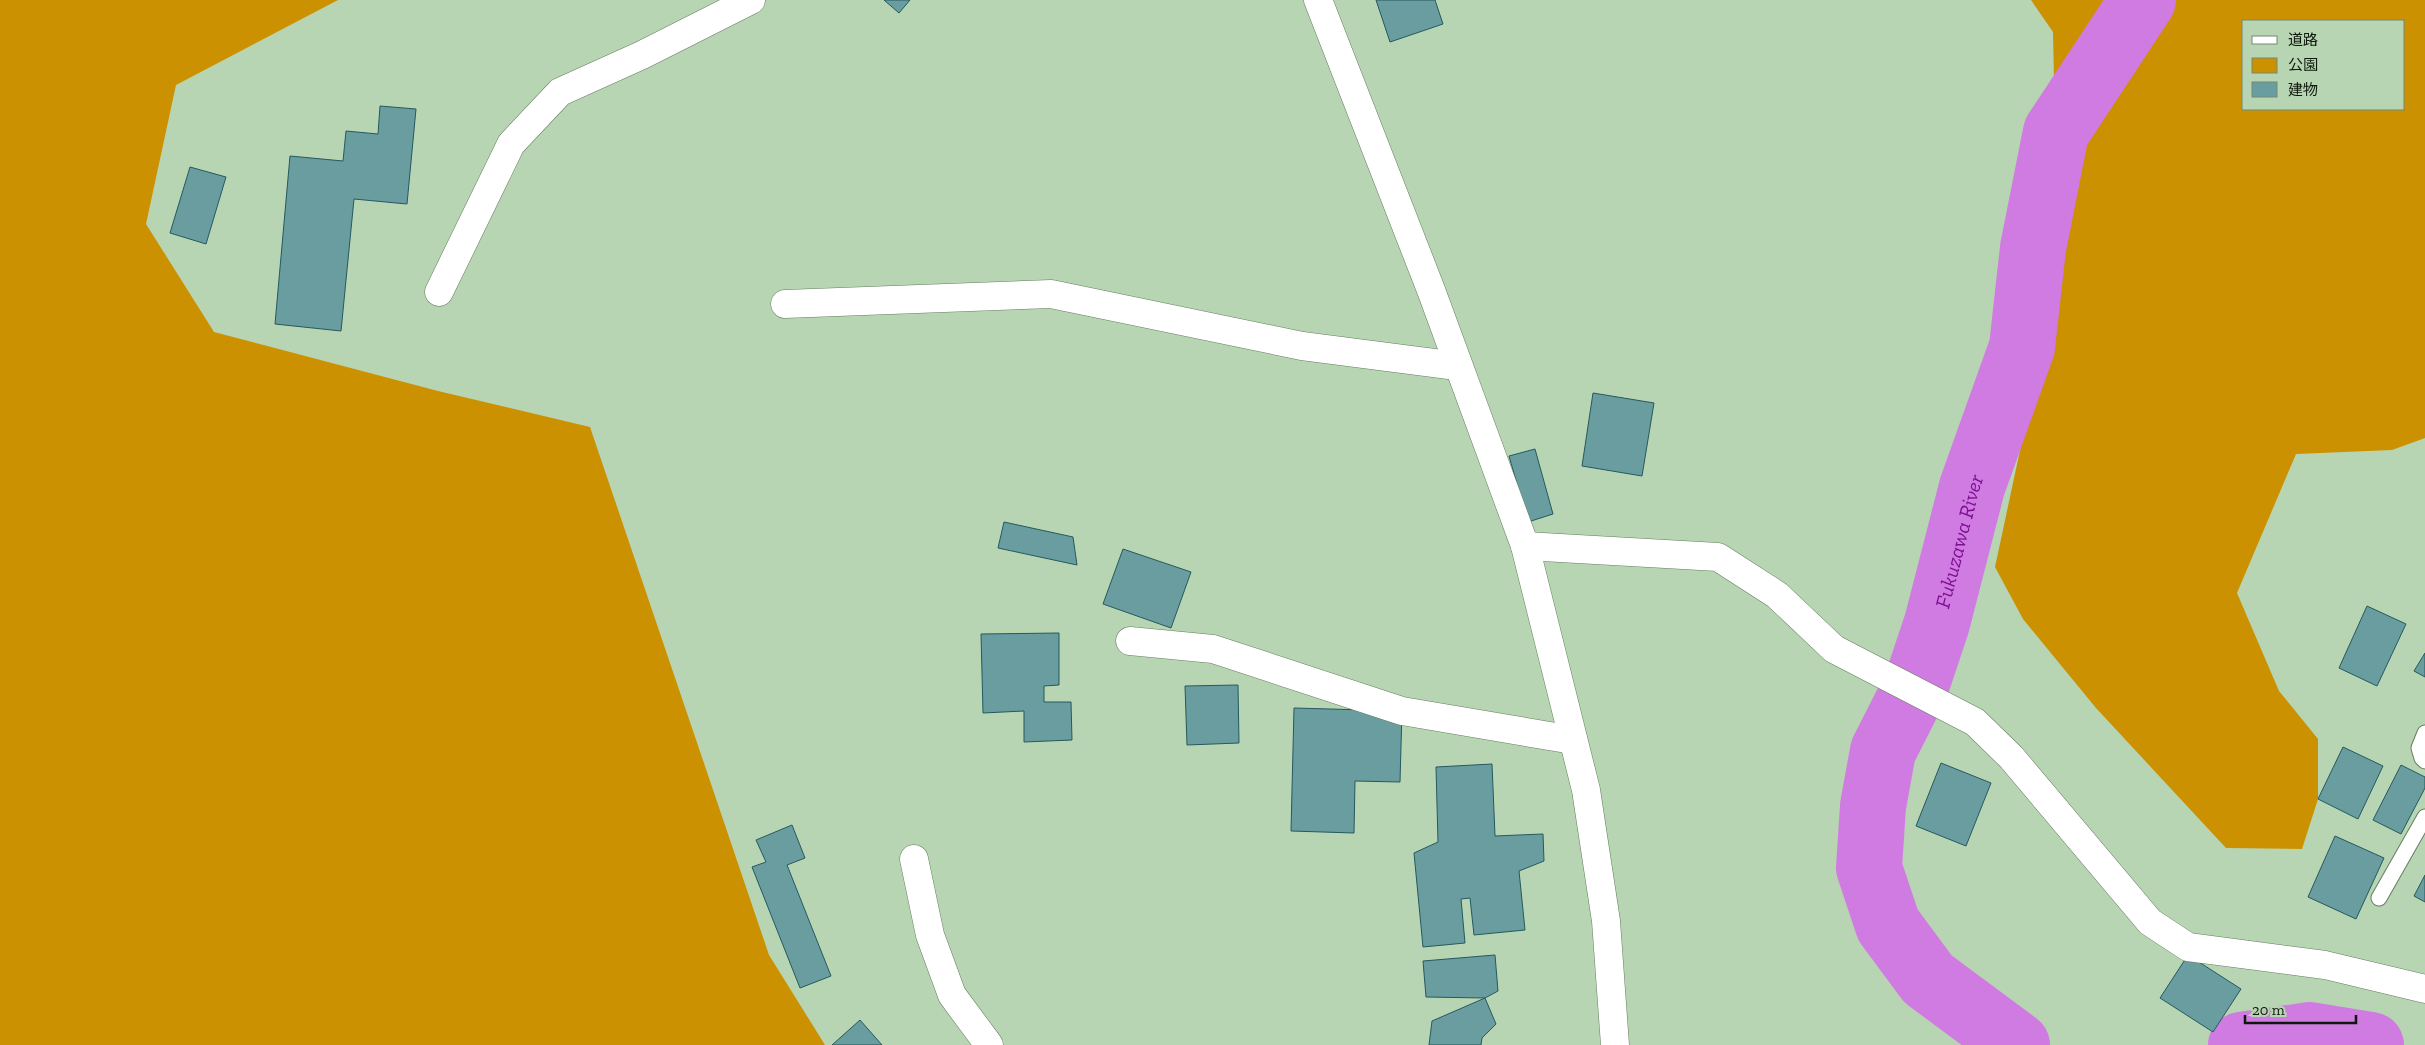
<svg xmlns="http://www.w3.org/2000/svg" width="2425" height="1045" font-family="'Zilla Slab','Noto Sans JP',serif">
<rect width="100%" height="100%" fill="#b8d5b3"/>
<g fill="#cb9100" fill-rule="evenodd">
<path d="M 0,0 L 338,0 L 176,85 L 146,224 L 214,332 L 438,391 L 590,427 L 769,955 L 825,1045 L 0,1045 Z"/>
<path d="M 2031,0 L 2425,0 L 2425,438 L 2392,450 L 2296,454 L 2237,593 L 2279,691 L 2318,739 L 2318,799 L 2302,849 L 2226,848 L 2096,708 L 2023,619 L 1995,567 L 2058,273 L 2053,32 ZM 2404,21 L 2404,109 L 2244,109 L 2244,21 Z"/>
</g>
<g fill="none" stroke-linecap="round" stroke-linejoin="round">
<g stroke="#d07be2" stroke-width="66">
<path id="s1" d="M 2017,1045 L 1928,979 L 1888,925 L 1869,868 L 1873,806 L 1883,751 L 1916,686 L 1937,623 L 1972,487 L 2022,347 L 2033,248 L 2056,132 L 2143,0"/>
<path d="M 2241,1045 L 2310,1035 L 2371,1045"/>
</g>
</g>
<g fill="#699da0" stroke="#25595d">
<path d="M 884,0 L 910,0 L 899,13 Z"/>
<path d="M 1376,0 L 1435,0 L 1443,24 L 1390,42 Z"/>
<path d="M 380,106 L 416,109 L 407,204 L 354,199 L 341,331 L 275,324 L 290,156 L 343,161 L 346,131 L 378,134 Z"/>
<path d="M 190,167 L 226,177 L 206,244 L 170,233 Z"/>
<path d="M 1593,393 L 1654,403 L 1642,476 L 1582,466 Z"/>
<path d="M 1535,449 L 1553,514 L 1528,522 L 1509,456 Z"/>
<path d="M 1004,522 L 1073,537 L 1077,565 L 998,548 Z"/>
<path d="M 1123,549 L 1191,572 L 1171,628 L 1103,604 Z"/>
<path d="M 2367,606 L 2406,624 L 2377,686 L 2339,668 Z"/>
<path d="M 1059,633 L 1059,685 L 1044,686 L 1044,702 L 1071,702 L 1072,740 L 1024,742 L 1024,711 L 983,713 L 981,634 Z"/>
<path d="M 2425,653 L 2425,677 L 2414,671 Z"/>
<path d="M 1238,685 L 1239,743 L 1187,745 L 1185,686 Z"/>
<path d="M 1294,708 L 1402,711 L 1400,782 L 1355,781 L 1354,833 L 1291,831 Z"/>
<path d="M 2343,747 L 2383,766 L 2358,819 L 2318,799 Z"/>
<path d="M 1941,763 L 1991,783 L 1966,846 L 1916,826 Z"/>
<path d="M 1492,764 L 1495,836 L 1543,834 L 1544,861 L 1519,871 L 1525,930 L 1474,935 L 1470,898 L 1461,899 L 1465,943 L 1423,947 L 1414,853 L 1438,842 L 1436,767 Z"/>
<path d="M 2401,765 L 2425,777 L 2425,788 L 2401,834 L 2373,820 Z"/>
<path d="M 792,825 L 805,858 L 787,865 L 831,976 L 800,988 L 752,867 L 766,862 L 756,840 Z"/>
<path d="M 2335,836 L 2384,858 L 2356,919 L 2308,897 Z"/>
<path d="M 2425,875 L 2425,902 L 2414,896 Z"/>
<path d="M 1495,955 L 1498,991 L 1485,998 L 1426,997 L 1423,961 Z"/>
<path d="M 2188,955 L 2241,989 L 2213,1032 L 2160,998 Z"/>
<path d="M 1485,998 L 1496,1024 L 1482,1038 L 1481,1045 L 1429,1045 L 1432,1021 Z"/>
<path d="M 860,1020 L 882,1045 L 832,1045 Z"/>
</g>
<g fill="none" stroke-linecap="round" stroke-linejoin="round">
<g stroke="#647e5f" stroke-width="17">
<g id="lane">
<path d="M 2425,733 L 2419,748 L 2422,758 L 2425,761"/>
<path d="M 2379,898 L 2425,817"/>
</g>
</g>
<g stroke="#647e5f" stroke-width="29">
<g id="street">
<path d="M 1318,0 L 1431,290 L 1525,546 L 1586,790 L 1606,921 L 1615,1045"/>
<path d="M 439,292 L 511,144 L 560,92 L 642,55 L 751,0"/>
<path d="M 785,304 L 1051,294 L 1302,346 L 1457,366"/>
<path d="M 1525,546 L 1718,557 L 1777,595 L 1834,649 L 1975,722 L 2011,757 L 2150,922 L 2188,947 L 2325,965 L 2425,989"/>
<path d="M 1130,641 L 1213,649 L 1402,711 L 1573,740"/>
<path d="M 914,859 L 930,935 L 952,995 L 989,1045"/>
</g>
</g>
<use href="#lane" stroke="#fff" stroke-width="15"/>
<use href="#street" stroke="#fff" stroke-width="28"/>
</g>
<g text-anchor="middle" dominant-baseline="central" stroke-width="5" stroke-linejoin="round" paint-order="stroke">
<g font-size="21" font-style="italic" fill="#7e0f92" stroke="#b8d5b3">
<text stroke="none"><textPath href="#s1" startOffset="580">Fukuzawa River</textPath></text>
</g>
</g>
<rect x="2242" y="20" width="162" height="90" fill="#b8d5b3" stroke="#748970"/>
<rect x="2252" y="36" width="25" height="8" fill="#ffffff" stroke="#748970"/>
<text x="2288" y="45" font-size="15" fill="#0e180c">道路</text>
<rect x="2252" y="58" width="25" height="15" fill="#cb9100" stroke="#748970"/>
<text x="2288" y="70" font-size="15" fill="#0e180c">公園</text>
<rect x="2252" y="82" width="25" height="15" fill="#699da0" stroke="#748970"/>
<text x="2288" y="95" font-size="15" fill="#0e180c">建物</text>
<path d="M2245 1015v8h111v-8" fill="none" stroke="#0e180c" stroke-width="2.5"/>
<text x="2252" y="1015" font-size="15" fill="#0e180c" stroke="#b8d5b3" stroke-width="4" paint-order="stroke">20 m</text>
</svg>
